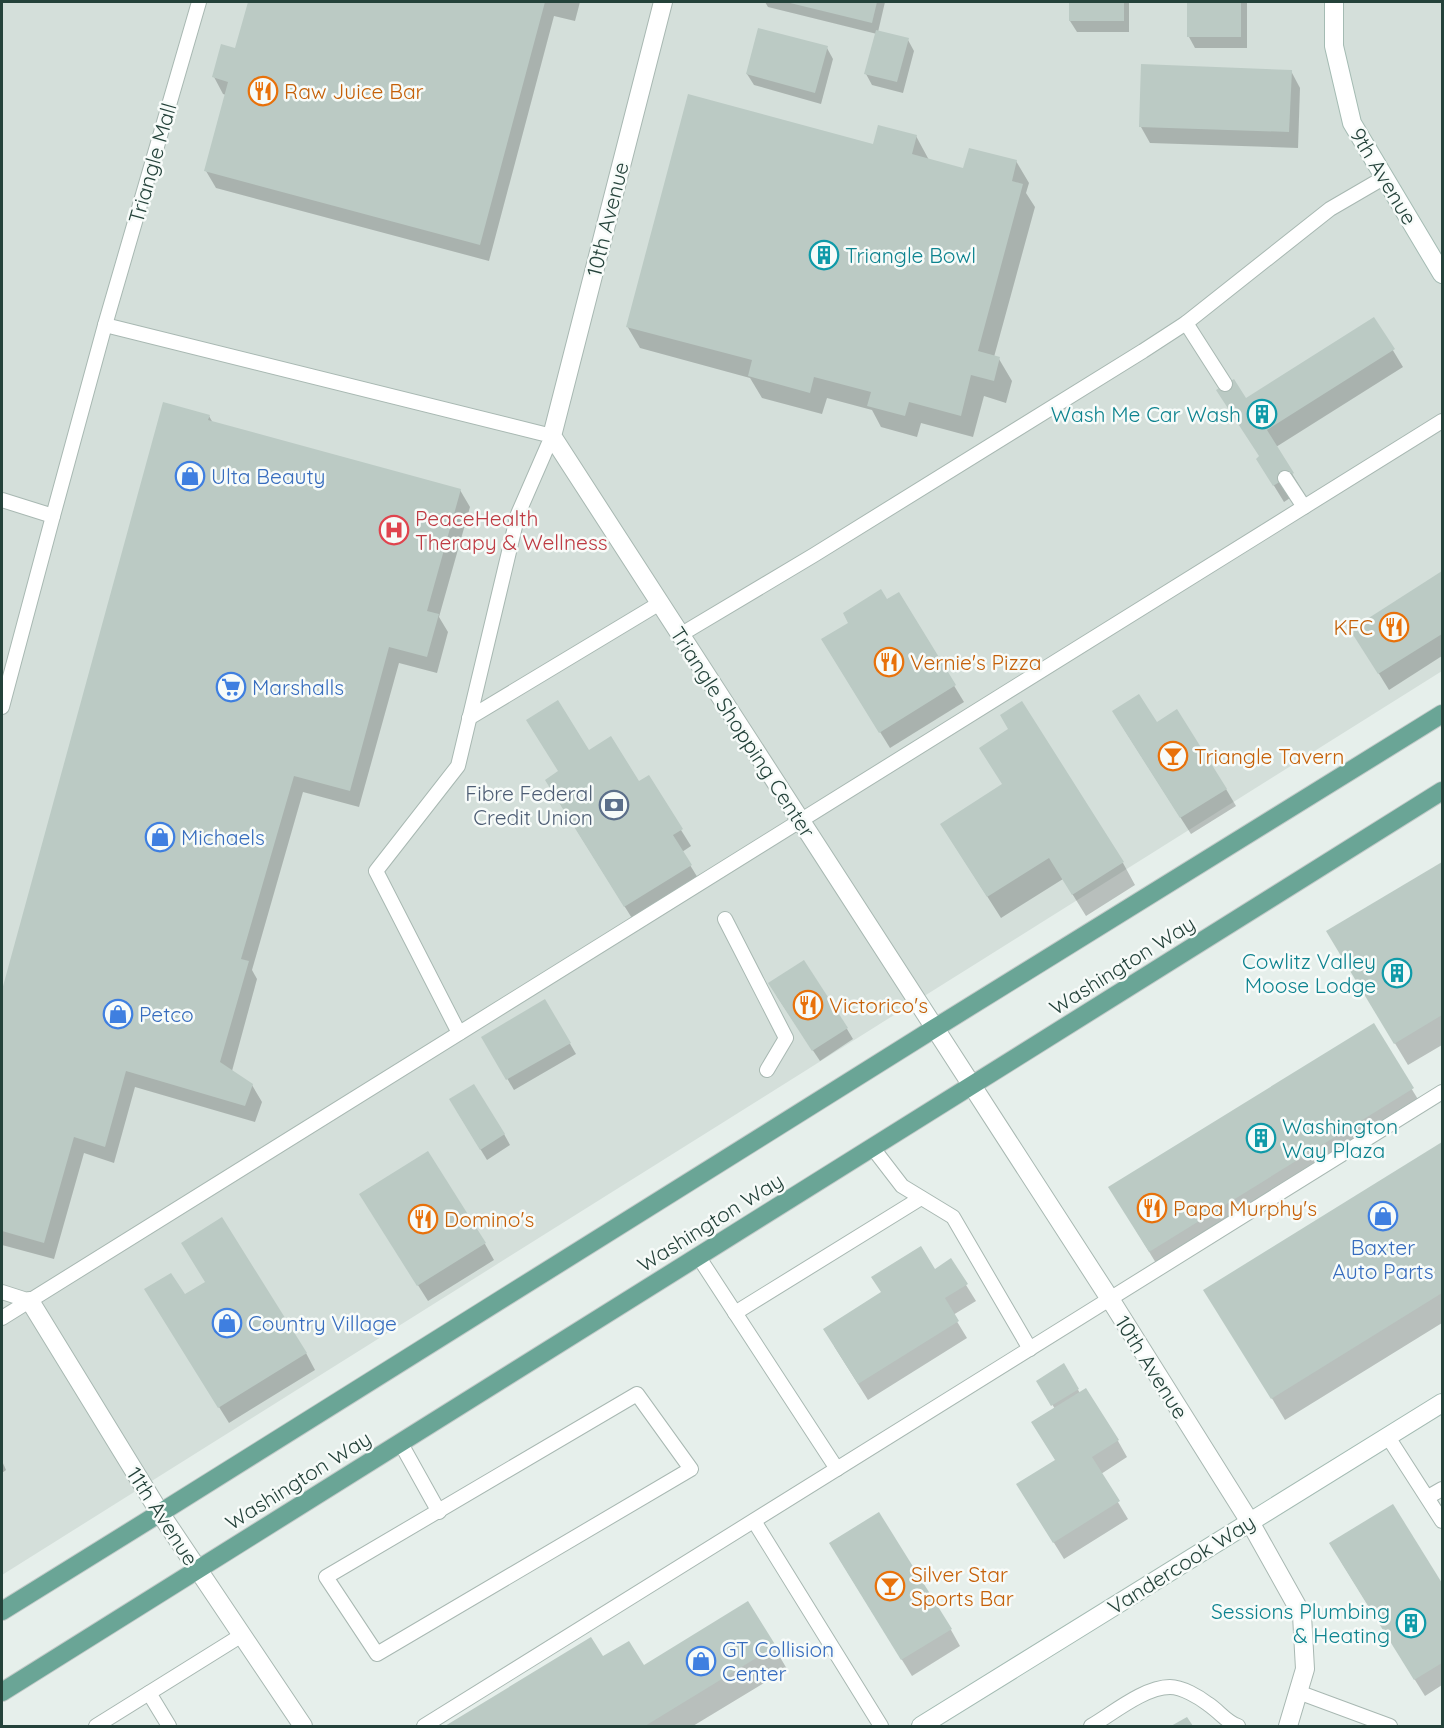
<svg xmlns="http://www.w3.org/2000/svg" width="1444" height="1728" font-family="Quicksand,sans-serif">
<rect width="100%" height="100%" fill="#e6efeb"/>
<path fill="#d4dfda" d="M 2,2 L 1442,2 L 1442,671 L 2,1575 Z"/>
<g fill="#0003">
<path d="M 249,2 L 580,2 L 575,21 L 554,16 L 489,261 L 216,188 L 206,171 L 226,95 L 223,94 L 214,77 L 236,50 Z"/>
<path d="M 765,2 L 885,2 L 878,32 L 908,40 L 914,51 L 903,93 L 872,85 L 866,74 L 877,34 L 768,7 Z"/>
<path d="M 1070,2 L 1129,2 L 1129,32 L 1077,32 L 1070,21 Z"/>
<path d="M 1189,2 L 1247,2 L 1247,48 L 1195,48 L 1189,37 Z"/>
<path d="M 827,48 L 833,59 L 821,104 L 754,85 L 747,74 Z"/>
<path d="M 1291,71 L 1300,88 L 1298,148 L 1150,143 L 1141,127 Z"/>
<path d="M 916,136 L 929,160 L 964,169 L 1016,161 L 1029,183 L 1026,193 L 1035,207 L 994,357 L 999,359 L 1012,381 L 1006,403 L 984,396 L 973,437 L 921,423 L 917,437 L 881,427 L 872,410 L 827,398 L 822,414 L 762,398 L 750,378 L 640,348 L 627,326 L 874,145 Z"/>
<path d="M 1374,319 L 1403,367 L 1276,447 L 1302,490 L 1284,502 L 1268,476 L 1260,458 L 1246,400 Z"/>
<path d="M 164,403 L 209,416 L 213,423 L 460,490 L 470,507 L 439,617 L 448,632 L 437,673 L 399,663 L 359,807 L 303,792 L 252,970 L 257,979 L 232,1071 L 252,1085 L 262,1102 L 255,1122 L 135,1087 L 114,1163 L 84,1153 L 54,1259 L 2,1245 L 2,994 Z"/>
<path d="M 1442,573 L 1442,656 L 1389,690 L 1352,630 Z"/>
<path d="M 898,594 L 964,702 L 890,748 L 833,656 L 887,601 Z"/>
<path d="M 1156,724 L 1226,789 L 1236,806 L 1191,834 L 1124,729 Z"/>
<path d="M 588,752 L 681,830 L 691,846 L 682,852 L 701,883 L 635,923 L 556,797 Z"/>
<path d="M 955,846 L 1123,863 L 1135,885 L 1086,916 L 1063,879 L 1001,918 Z"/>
<path d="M 1442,864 L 1442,1045 L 1408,1065 L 1328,932 Z"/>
<path d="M 776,995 L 847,1029 L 853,1039 L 820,1061 Z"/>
<path d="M 545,1001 L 576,1054 L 514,1090 L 483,1038 Z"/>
<path d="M 1373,1025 L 1422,1106 L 1159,1268 L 1120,1204 Z"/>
<path d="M 457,1111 L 504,1134 L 510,1145 L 487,1160 Z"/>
<path d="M 1442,1144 L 1442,1323 L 1285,1420 L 1206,1290 Z"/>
<path d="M 371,1211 L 485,1244 L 494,1260 L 428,1301 Z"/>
<path d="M 934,1271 L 966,1285 L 976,1301 L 953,1315 L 967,1338 L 868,1400 L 834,1346 L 882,1293 Z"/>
<path d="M 184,1296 L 306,1353 L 315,1370 L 229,1423 L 156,1306 Z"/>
<path d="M 1063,1366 L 1080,1393 L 1118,1441 L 1127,1457 L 1101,1474 L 1128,1519 L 1064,1559 L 1028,1501 L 1056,1461 L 1055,1409 L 1038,1381 Z"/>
<path d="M 2,1461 L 6,1470 L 2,1473 Z"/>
<path d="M 1393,1506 L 1442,1586 L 1442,1685 L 1425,1696 L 1340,1560 Z"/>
<path d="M 840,1560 L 951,1630 L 960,1646 L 912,1676 Z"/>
<path d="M 590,1639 L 603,1658 L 643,1668 L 774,1647 L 787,1669 L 693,1726 L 448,1726 Z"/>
</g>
<g fill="#bbcac4">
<path d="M 248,2 L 545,2 L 480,245 L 204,171 L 228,82 L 212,77 L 221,44 L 235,48 Z"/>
<path d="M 786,2 L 877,2 L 872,23 Z"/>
<rect x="1069" y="2" width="55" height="19"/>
<rect x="1187" y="2" width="54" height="35"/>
<path d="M 758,28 L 828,46 L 815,93 L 746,74 Z"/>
<path d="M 876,30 L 909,38 L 897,82 L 864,74 Z"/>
<path d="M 1141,64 L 1292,70 L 1289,132 L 1139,127 Z"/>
<path d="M 688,94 L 873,144 L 878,125 L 917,135 L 912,154 L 963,168 L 969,148 L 1017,160 L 1012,181 L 1023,184 L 978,351 L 1000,357 L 994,381 L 971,375 L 961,416 L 909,402 L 905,416 L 867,406 L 871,392 L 814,377 L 810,393 L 748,376 L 752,360 L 626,327 Z"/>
<path d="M 1374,317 L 1395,349 L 1267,430 L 1294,473 L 1273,486 L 1256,459 L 1259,456 L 1216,390 L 1234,379 L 1246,398 Z"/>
<path d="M 163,402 L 210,415 L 208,420 L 461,489 L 427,611 L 439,614 L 427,657 L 389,647 L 350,791 L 294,776 L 241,959 L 249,961 L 220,1062 L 253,1084 L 245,1106 L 126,1071 L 105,1147 L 74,1137 L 44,1243 L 2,1231 L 2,990 Z"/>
<path d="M 1442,571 L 1442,634 L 1378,674 L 1350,630 Z"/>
<path d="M 881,589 L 887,599 L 899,592 L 956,685 L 879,733 L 821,639 L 848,623 L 843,613 Z"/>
<path d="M 1139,694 L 1157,722 L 1177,709 L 1227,789 L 1180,818 L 1112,711 Z"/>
<path d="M 558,700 L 589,750 L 611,736 L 639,781 L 649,775 L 683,829 L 673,835 L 692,865 L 624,907 L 545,780 L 558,771 L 526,720 Z"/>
<path d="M 1022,701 L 1124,862 L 1072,895 L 1049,858 L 987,897 L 940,824 L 1002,784 L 979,748 L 1008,729 L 1000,715 Z"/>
<path d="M 1442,862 L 1442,1015 L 1394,1044 L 1326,931 Z"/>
<path d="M 804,960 L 848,1028 L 812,1051 L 768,983 Z"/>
<path d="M 545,999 L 571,1043 L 506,1080 L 481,1037 Z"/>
<path d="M 1374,1023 L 1414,1088 L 1149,1252 L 1108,1187 Z"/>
<path d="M 474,1084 L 505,1134 L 480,1150 L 449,1099 Z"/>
<path d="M 1442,1142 L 1442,1293 L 1271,1399 L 1203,1290 Z"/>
<path d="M 428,1151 L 486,1243 L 417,1286 L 359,1194 Z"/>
<path d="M 222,1217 L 307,1353 L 218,1408 L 144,1289 L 171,1273 L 185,1294 L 205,1282 L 181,1243 Z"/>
<path d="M 921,1246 L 935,1269 L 951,1258 L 968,1284 L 945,1298 L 959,1321 L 858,1384 L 823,1329 L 881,1292 L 871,1277 Z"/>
<path d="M 1064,1363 L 1079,1389 L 1051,1406 L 1036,1381 Z"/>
<path d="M 1086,1388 L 1119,1440 L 1092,1457 L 1120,1501 L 1053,1543 L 1016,1484 L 1055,1460 L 1031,1422 Z"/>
<path d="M 1393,1504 L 1442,1583 L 1442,1663 L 1414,1680 L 1329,1543 Z"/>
<path d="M 879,1512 L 952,1629 L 901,1660 L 829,1543 Z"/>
<path d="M 748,1601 L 776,1646 L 645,1726 L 445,1726 L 591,1637 L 603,1656 L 629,1641 L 644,1665 Z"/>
<path d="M 1187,1717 L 1193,1726 L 1171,1726 Z"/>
</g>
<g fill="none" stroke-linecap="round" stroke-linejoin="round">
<g stroke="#a8b8b2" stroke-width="16">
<g id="lane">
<path d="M 1186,323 L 1225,384"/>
<path d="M 105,325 L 199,2"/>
<path d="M 1285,478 L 1304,507"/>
<path d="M 2,500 L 53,516 L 105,325 L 552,436 L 518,514 L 458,766 L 376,871 L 459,1033"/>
<path d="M 680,635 L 814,555 L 1143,351 L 1186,323 L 1330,209 L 1385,177"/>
<path d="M 2,707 L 53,516"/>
<path d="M 469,718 L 660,603"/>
<path d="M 725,919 L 786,1038 L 767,1070"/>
<path d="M 872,1147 L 902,1186 L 953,1217 L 1030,1349"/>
<path d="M 698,1256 L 837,1469"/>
<path d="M 2,1292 L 30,1301"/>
<path d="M 735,1313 L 921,1198"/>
<path d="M 2,1318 L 1442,421"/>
<path d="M 637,1394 L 691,1469 L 377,1654 L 326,1577 Z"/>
<path d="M 1388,1437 L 1442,1521"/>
<path d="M 400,1442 L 439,1512"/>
<path d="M 1428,1497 L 1442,1489"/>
<path d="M 754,1521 L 881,1726"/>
<path d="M 1298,1692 L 1390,1726"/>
<path d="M 149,1693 L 169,1726"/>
<path d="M 96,1726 L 242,1635"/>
<path d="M 424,1726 L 1442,1092"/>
<path d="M 1091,1726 C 1112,1714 1144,1687 1170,1687 C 1182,1687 1199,1697 1208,1704 C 1219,1711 1226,1722 1238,1726"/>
</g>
</g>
<g stroke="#a8b8b2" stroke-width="20">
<g id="street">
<path d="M 663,2 L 552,436 L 1110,1299 L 1250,1522 L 1302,1615 L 1305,1669 L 1288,1726"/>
<path d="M 30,1301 L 160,1513 L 303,1726"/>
</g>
</g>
<g stroke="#a4bbb3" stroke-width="20">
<g id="secondary">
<path d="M 1334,2 L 1334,46 L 1352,123 L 1442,274"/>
<path d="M 921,1726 L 1442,1403"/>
</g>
</g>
<g stroke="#c2cac8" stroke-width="20">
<g id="primary">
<path d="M 2,1611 L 160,1513 L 935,1028 L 1442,714"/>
<path d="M 2,1692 L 1442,791"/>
</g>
</g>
<use href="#lane" stroke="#fff" stroke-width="14"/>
<use href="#street" stroke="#fff" stroke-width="18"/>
<use href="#secondary" stroke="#fff" stroke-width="18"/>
<use href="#primary" stroke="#6aa596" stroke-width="18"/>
</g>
<defs>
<g id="restaurant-ring" transform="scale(1.5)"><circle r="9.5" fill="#f7fbf9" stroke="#e8710a" stroke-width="1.5"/><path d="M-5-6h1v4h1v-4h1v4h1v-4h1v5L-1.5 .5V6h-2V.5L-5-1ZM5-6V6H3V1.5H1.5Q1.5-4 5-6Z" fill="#e8710a"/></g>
<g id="building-ring" transform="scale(1.5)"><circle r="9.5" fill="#f7fbf9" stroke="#0f9aa8" stroke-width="1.5"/><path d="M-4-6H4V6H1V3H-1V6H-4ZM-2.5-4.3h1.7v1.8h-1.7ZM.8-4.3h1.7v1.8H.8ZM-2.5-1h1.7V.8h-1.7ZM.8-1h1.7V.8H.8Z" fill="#0f9aa8"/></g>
<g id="shop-ring" transform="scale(1.5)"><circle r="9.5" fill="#f7fbf9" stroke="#3f7fe0" stroke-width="1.5"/><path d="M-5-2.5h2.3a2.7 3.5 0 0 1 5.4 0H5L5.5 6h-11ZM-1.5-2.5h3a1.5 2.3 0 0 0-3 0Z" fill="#3f7fe0"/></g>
<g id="hospital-ring" transform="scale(1.5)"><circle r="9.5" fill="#f7fbf9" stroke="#e0444e" stroke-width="1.5"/><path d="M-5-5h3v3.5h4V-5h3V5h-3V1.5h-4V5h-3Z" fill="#e0444e"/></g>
<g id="supermarket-ring" transform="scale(1.5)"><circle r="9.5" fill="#f7fbf9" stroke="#3f7fe0" stroke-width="1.5"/><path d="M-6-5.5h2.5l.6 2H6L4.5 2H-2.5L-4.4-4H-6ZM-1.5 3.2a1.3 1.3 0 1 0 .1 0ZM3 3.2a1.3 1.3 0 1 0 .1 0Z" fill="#3f7fe0"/></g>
<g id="bar-ring" transform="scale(1.5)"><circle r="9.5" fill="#f7fbf9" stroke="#e8710a" stroke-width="1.5"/><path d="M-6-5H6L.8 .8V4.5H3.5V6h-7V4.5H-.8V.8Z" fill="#e8710a"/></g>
<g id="bank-ring" transform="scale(1.5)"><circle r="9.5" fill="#f7fbf9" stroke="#5c6f8a" stroke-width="1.5"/><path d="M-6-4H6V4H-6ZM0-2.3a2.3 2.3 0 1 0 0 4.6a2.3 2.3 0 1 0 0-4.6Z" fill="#5c6f8a"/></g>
</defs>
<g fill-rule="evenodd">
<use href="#restaurant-ring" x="263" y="91"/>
<use href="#building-ring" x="824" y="255"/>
<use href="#building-ring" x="1262" y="414"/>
<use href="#shop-ring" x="190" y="476"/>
<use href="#hospital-ring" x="394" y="530"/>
<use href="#restaurant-ring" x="1394" y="627"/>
<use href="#restaurant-ring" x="889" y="662"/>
<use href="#supermarket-ring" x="231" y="687"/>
<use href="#bar-ring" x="1173" y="756"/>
<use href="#bank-ring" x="614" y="805"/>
<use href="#shop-ring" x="160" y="837"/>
<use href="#building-ring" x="1397" y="973"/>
<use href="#restaurant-ring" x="808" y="1005"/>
<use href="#shop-ring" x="118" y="1014"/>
<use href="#building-ring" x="1261" y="1138"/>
<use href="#restaurant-ring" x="1152" y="1208"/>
<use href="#shop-ring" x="1383" y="1216"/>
<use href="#restaurant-ring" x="423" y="1219"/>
<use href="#shop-ring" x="227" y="1323"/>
<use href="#bar-ring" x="890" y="1586"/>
<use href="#building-ring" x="1411" y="1623"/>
<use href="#shop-ring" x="701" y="1661"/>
</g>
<g text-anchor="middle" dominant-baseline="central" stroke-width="5" stroke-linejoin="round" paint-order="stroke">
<g font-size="21" fill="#c56008" stroke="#f7fbf9" text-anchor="start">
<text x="284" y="91">Raw Juice Bar</text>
<text x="1373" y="627" text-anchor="end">KFC</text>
<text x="910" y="662">Vernie's Pizza</text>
<text x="1194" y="756">Triangle Tavern</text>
<text x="829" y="1005">Victorico's</text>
<text x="1173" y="1208">Papa Murphy's</text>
<text x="444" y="1219">Domino's</text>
<text x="911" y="1574">Silver Star<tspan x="911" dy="24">Sports Bar</tspan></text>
</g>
<g font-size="21" fill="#24423a" stroke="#f7fbf9">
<text transform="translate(152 163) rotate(-74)">Triangle Mall</text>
<text transform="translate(1384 176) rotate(59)">9th Avenue</text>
<text transform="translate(607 219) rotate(-76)">10th Avenue</text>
<text transform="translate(743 732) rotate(57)">Triangle Shopping Center</text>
<text transform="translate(1122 965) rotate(-32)">Washington Way</text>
<text transform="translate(710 1222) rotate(-32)">Washington Way</text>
<text transform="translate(1152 1367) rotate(58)">10th Avenue</text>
<text transform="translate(298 1480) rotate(-32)">Washington Way</text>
<text transform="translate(163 1516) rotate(57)">11th Avenue</text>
<text transform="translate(1181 1564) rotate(-32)">Vandercook Way</text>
</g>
<g font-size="21" fill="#0d838f" stroke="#f7fbf9" text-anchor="end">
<text x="845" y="255" text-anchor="start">Triangle Bowl</text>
<text x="1241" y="414">Wash Me Car Wash</text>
<text x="1376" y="961">Cowlitz Valley<tspan x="1376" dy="24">Moose Lodge</tspan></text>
<text x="1282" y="1126" text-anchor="start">Washington<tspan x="1282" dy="24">Way Plaza</tspan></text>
<text x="1390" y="1611">Sessions Plumbing<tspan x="1390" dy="24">&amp; Heating</tspan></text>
</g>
<g font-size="21" fill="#366cbe" stroke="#f7fbf9" text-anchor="start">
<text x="211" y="476">Ulta Beauty</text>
<text x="252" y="687">Marshalls</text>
<text x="181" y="837">Michaels</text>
<text x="139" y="1014">Petco</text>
<text x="1383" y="1247" text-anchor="middle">Baxter<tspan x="1383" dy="24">Auto Parts</tspan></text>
<text x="248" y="1323">Country Village</text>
<text x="722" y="1649">GT Collision<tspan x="722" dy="24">Center</tspan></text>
</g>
<g font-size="21" fill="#be3a42" stroke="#f7fbf9" text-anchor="start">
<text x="415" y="518">PeaceHealth<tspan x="415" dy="24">Therapy &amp; Wellness</tspan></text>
</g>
<g font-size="21" fill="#4e5e75" stroke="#f7fbf9" text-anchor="end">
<text x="593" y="793">Fibre Federal<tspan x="593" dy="24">Credit Union</tspan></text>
</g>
</g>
<rect width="1444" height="1728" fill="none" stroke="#24423a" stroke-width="6"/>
</svg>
